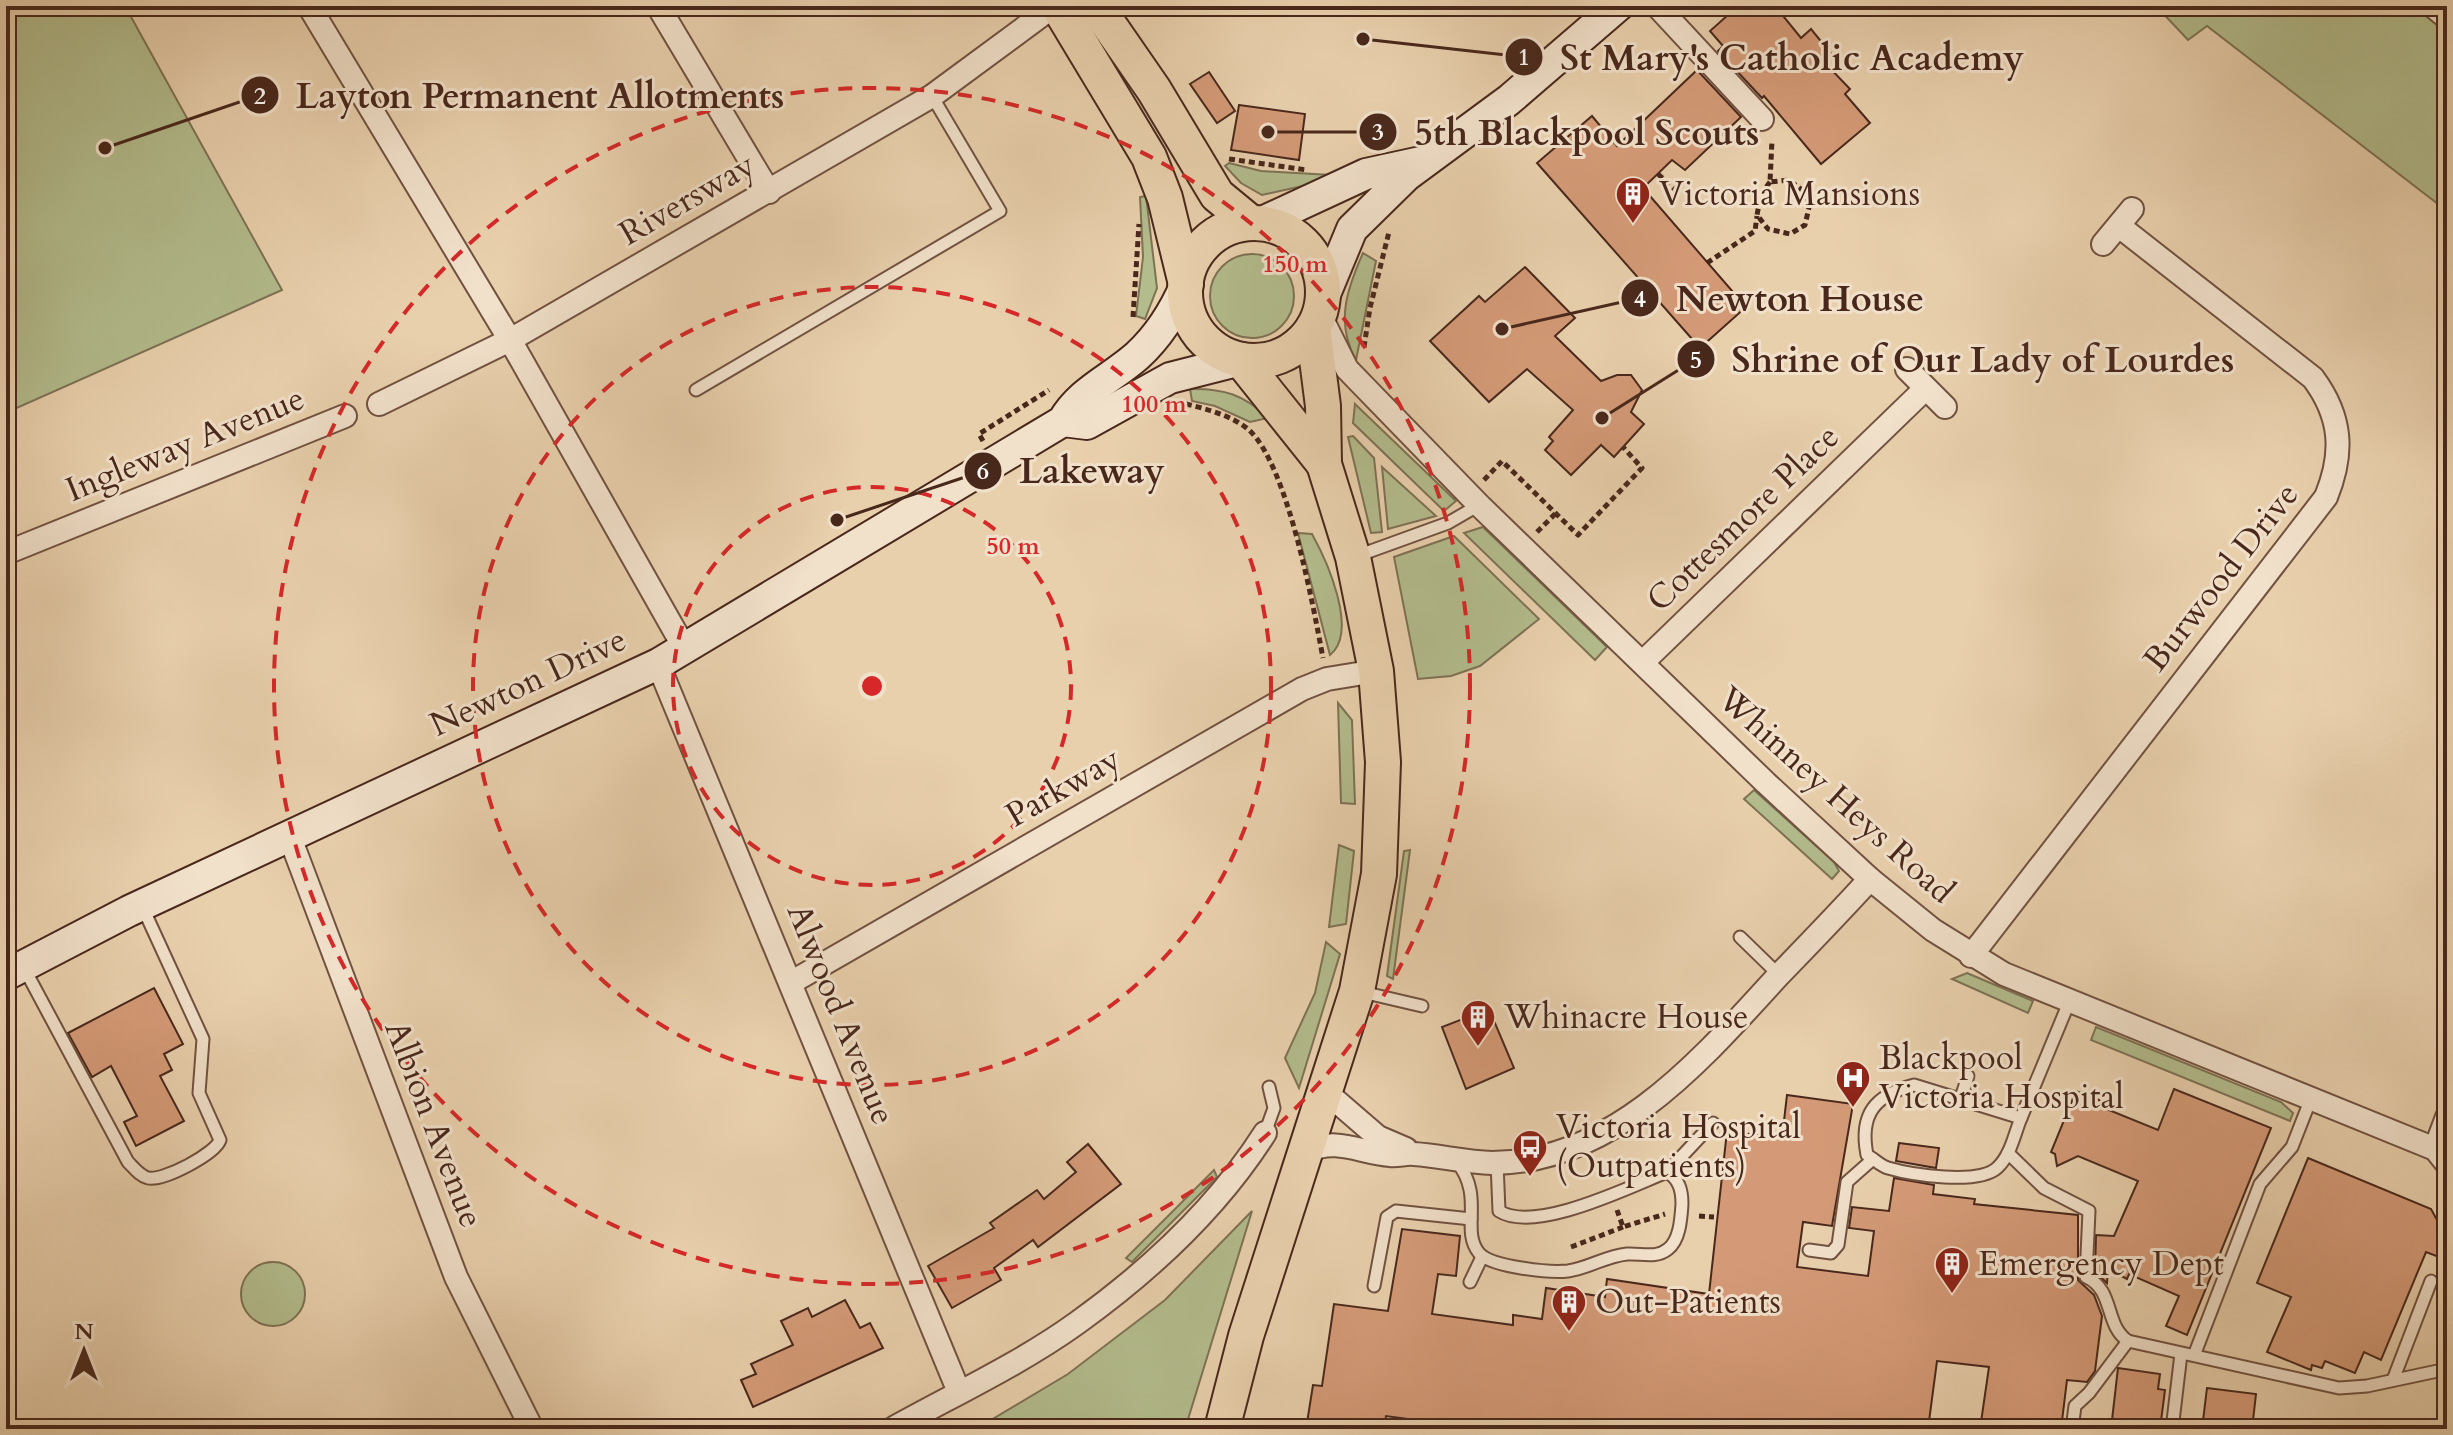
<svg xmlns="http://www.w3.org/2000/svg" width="2453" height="1435" font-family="Cardo,serif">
<rect width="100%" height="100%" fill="#e9d0ad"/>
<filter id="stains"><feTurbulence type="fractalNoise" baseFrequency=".0025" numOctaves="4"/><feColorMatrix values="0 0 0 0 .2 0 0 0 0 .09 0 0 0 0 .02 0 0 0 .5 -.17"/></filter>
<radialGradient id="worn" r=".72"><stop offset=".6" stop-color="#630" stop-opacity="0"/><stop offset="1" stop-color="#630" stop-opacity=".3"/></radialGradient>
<g fill="#b3bc8d" stroke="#7e7254" stroke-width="2">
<path d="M 6,6 L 125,6 L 282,290 L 10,411 L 6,401 Z"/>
<path d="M 2156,6 L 2447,6 L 2447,211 L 2207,26 L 2188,40 Z"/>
<path d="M 1229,163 L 1261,171 L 1331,175 L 1334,179 L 1262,195 L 1241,183 L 1225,166 Z"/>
<path d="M 1146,196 L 1157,288 L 1145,319 L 1136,316 L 1143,257 L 1140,197 Z"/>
<path d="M 1363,253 L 1376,261 L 1356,360 C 1335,323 1347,289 1363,253 Z"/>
<circle cx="1252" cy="296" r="42"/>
<path d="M 1190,389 C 1223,388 1245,395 1268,418 L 1250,422 L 1215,406 L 1192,401 Z"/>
<path d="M 1355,404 L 1456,501 L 1444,511 L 1353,423 Z"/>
<path d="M 1353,436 L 1374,458 L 1382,532 L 1371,533 L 1348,437 Z"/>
<path d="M 1382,467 L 1436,516 L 1388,529 Z"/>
<path d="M 1483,527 L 1607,647 L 1595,660 L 1464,533 Z"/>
<path d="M 1298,533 L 1312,534 C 1327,561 1359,632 1330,655 Z"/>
<path d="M 1454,536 L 1539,619 L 1480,666 L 1451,676 L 1418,679 L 1394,557 Z"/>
<path d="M 1338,703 L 1352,720 L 1355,804 L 1341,803 Z"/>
<path d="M 1754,790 L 1834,862 L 1839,871 L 1832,879 L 1744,799 Z"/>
<path d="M 1339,845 L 1354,851 L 1346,924 L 1329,927 Z"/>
<path d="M 1410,850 L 1393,979 L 1387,976 L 1404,851 Z"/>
<path d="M 1326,942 L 1340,954 L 1299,1088 L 1285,1058 L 1315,993 Z"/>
<path d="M 1967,973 L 2033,1001 L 2028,1013 L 1952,979 Z"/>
<path d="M 2096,1027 L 2281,1102 L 2293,1113 L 2290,1121 L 2091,1040 Z"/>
<path d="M 1214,1170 L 1217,1177 L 1132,1262 L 1126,1258 Z"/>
<path d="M 1252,1211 L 1185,1429 L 976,1429 L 1068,1374 L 1165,1300 Z"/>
<circle cx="273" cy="1294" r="32"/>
</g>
<g fill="#d49a77" stroke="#49281c" stroke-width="2">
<path d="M 1738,6 L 1775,6 L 1801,38 L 1811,29 L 1833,56 L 1824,62 L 1850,89 L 1845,94 L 1870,123 L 1821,164 L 1764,96 L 1762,98 L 1718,51 L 1723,46 L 1710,31 Z"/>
<path d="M 1697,70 L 1741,117 L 1685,170 L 1672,160 L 1643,188 L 1746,307 L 1700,348 L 1537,163 L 1592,116 L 1617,146 Z"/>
<path d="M 1209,72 L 1235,111 L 1217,123 L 1190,84 Z"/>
<path d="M 1239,105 L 1305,114 L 1299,160 L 1231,150 Z"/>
<path d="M 1525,267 L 1575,318 L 1555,336 L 1601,381 L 1617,375 L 1631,375 L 1642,390 L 1631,412 L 1644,424 L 1614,457 L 1601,445 L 1571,475 L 1545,450 L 1553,441 L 1549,437 L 1573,410 L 1527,369 L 1489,402 L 1430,341 L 1479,296 L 1485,302 Z"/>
<path d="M 154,988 L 183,1044 L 164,1054 L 172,1070 L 160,1076 L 184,1121 L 136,1146 L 124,1122 L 137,1116 L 111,1066 L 92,1077 L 68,1033 Z"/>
<path d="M 1489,1009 L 1514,1068 L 1466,1089 L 1442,1027 Z"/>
<path d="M 2174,1089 L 2271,1128 L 2187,1335 L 2166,1326 L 2179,1296 L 2129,1274 L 2127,1279 L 2108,1269 L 2107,1283 L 2095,1272 L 2096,1235 L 2114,1236 L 2138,1181 L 2078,1156 L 2057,1166 L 2055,1154 L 2051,1152 L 2076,1091 L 2102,1101 L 2099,1106 L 2158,1130 Z"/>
<path d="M 1787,1095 L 1853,1104 L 1832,1226 L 1803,1222 L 1797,1267 L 1868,1276 L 1874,1231 L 1849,1228 L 1852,1207 L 1889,1211 L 1894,1178 L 1934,1185 L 1933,1194 L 1975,1199 L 1974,1204 L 2078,1215 L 2078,1280 L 2094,1295 L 2102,1316 L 2095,1371 L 2087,1382 L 2067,1380 L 2061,1429 L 1980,1429 L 1989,1367 L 1937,1361 L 1928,1429 L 1484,1429 L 1386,1416 L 1384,1429 L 1306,1429 L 1313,1385 L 1322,1386 L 1334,1304 L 1388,1311 L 1402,1229 L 1460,1236 L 1456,1276 L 1438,1274 L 1432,1314 L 1513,1325 L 1513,1315 L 1542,1319 L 1546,1288 L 1605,1297 L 1607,1279 L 1709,1294 L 1727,1131 L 1782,1138 Z"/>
<path d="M 1899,1143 L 1939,1148 L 1936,1168 L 1896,1161 Z"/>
<path d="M 1088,1144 L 1121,1184 L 1038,1247 L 1033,1240 L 994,1268 L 1001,1280 L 952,1308 L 928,1266 L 994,1228 L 990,1223 L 1037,1190 L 1044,1199 L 1076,1172 L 1067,1162 Z"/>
<path d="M 2308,1158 L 2431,1209 L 2447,1238 L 2447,1260 L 2426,1252 L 2381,1360 L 2364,1352 L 2355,1373 L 2325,1361 L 2322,1368 L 2312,1365 L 2311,1370 L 2267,1352 L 2291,1297 L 2257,1283 Z"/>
<path d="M 845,1300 L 860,1328 L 870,1323 L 883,1348 L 753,1407 L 741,1380 L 756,1374 L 751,1364 L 793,1345 L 781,1321 L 808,1308 L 812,1317 Z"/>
<path d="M 2118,1368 L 2160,1374 L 2158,1389 L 2165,1390 L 2160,1429 L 2111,1429 Z"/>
<path d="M 2207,1388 L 2256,1394 L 2252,1429 L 2202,1429 Z"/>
</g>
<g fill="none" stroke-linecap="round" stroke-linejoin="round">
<g stroke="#715240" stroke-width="15">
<g id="service">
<path d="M 2424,6 L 2447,25"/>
<path d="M 696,390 L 1000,211 L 932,96"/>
<path d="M 1357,556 L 1448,523 L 1479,505"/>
<path d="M 1740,937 L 1779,975"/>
<path d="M 23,966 L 128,1162 C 134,1168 140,1176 148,1178 C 164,1181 215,1154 220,1140 L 199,1093 L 203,1039 L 142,906"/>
<path d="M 1362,992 L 1422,1006"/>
<path d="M 1914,1085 L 2021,1118 C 2014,1135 2011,1155 1997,1168 C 1978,1185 1912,1175 1888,1168 C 1881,1166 1874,1159 1867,1155 C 1859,1114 1875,1095 1914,1085 Z"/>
<path d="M 1961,1098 L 1968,1076"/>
<path d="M 2021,1118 L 2070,1000"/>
<path d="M 1265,1133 L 1274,1108 L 1269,1087"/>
<path d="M 2008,1153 L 2044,1188 L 2089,1211 L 2086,1277 C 2115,1290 2104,1325 2128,1341 L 2339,1388 L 2367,1386 L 2447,1369"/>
<path d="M 1457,1162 C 1485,1197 1460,1230 1479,1253 C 1491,1267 1550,1273 1568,1271 C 1589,1268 1606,1256 1627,1254 C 1641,1253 1656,1259 1668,1249 C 1680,1240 1681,1218 1682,1204 C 1682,1190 1679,1179 1667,1172 C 1629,1187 1535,1234 1499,1211 L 1497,1163"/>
<path d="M 1667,1172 L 1713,1123"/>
<path d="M 1809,1250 L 1831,1253 L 1838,1245 L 1847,1182 L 1873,1159"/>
<path d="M 1470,1282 L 1482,1257"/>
<path d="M 1374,1286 L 1387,1217 L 1396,1211 L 1471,1219"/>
<path d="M 2195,1353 L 2260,1184 L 2292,1147 L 2310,1101"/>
<path d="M 2393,1380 L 2431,1281"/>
<path d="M 2173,1421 L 2181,1354"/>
<path d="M 2072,1429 L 2075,1406 L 2089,1393 L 2128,1341"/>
</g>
</g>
<g stroke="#715240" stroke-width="26">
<g id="minor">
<path d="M 309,6 L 510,340 L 685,649"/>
<path d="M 658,6 L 769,192"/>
<path d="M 1657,6 L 1762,119"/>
<path d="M 2103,244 L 2132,209"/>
<path d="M 1320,315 L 1347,369 L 1479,505 L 1766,783 L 1870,879 L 1933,930 L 2004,974 L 2435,1149 L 2447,1164"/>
<path d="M 1907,369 L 1945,407"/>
<path d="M 379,404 L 510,340 L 932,96 L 1054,6"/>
<path d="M 6,553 L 345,416"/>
<path d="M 1643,662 L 1925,389"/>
<path d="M 658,664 L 959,1392"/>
<path d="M 289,835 L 456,1277 L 532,1429"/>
<path d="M 1971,956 L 2326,497 C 2344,453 2342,417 2313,378 L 2119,226"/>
<path d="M 792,982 L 1302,689 L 1327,679 L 1376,671"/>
<path d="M 1327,1093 L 1378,1137 L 1406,1149"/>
<path d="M 2435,1149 L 2447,1117"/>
<path d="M 1308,1151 C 1336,1137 1361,1153 1390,1155 C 1398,1156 1406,1153 1414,1154 C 1441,1156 1465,1162 1492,1163 C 1614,1163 1703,1058 1778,976 C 1809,944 1840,912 1870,879"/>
<path d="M 892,1429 C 953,1395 1020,1364 1077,1323 C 1148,1272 1218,1207 1265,1133"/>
</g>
</g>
<g stroke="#49281c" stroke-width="34">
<g id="secondary">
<path d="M 1258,224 L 1366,174 L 1421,162"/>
<path d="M 1323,299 L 1352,229 L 1406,176 L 1509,100 L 1618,6"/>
<path d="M 1063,421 L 1087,424 L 1170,378 L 1241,360"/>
<path d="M 6,975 L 129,911 L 658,664 L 1063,421 C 1080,391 1111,379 1137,356 C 1160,335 1174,312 1186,284"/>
</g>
</g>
<g stroke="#49281c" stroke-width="38">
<g id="primary">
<path d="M 1058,6 L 1149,157 L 1165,198 L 1186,284"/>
<path d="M 1096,6 L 1154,90 L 1217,195 L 1251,223"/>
<circle cx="1254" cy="292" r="69"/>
<path d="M 1241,360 L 1324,464"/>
<path d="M 1222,1429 L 1246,1336 L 1357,991 L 1379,874 L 1383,762 L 1376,671 L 1353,557 L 1324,464 L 1323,406 L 1313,328"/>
</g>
</g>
<g stroke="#49281c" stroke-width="5" stroke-dasharray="6 4" stroke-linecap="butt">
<path d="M 1229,159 L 1307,170"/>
<path d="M 1658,174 L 1680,194"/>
<path d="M 1770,182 L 1761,194 L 1757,215 L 1768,229 L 1790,234 L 1805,225 L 1810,203 L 1802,190 L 1789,180 L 1770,182 L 1772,140"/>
<path d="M 1707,263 L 1755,231 L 1757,216"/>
<path d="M 1133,317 L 1139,224"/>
<path d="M 1364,347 L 1370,308 L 1389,232"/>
<path d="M 1186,404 C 1207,409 1233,416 1249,430 C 1288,466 1313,605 1323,658"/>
<path d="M 983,441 L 979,434 L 1049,390"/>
<path d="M 1484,480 L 1502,461 L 1578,535 L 1642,468 L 1623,447"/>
<path d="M 1537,532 L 1556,513"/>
<path d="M 1617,1210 L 1623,1227 L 1665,1214"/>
<path d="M 1699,1216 L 1714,1217"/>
<path d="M 1571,1247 L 1623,1227"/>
</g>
<use href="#service" stroke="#f1e0ca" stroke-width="11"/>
<use href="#minor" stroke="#f1e0ca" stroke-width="22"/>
<use href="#secondary" stroke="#f1e0ca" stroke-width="30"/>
<use href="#primary" stroke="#e9d0ad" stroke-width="34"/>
</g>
<g fill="none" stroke="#d62828" stroke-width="4" stroke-dasharray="14 10">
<circle cx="872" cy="686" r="199"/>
<circle cx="872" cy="686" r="399"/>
<circle cx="872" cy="686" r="598"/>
</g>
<defs>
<g id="building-pin" transform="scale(1.8)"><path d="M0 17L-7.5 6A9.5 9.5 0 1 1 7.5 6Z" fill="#8f2418" stroke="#f1e0ca"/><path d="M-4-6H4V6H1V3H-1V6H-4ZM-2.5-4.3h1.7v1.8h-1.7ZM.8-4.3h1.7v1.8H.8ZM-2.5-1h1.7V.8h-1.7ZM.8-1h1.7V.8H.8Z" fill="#fff"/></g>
<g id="hospital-pin" transform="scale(1.8)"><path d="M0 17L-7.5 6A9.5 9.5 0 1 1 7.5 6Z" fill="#8f2418" stroke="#f1e0ca"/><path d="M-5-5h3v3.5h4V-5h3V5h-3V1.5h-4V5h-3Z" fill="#fff"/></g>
<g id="bus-pin" transform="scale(1.8)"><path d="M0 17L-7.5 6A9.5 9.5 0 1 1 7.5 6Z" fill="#8f2418" stroke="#f1e0ca"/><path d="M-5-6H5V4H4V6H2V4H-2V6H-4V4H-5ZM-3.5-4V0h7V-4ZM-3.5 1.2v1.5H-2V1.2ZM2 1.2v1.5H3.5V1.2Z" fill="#fff"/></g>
</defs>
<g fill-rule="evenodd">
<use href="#building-pin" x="1633" y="194"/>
<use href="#building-pin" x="1478" y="1017"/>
<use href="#hospital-pin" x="1853" y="1078"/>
<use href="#bus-pin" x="1530" y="1147"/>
<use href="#building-pin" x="1952" y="1264"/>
<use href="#building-pin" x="1569" y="1302"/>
</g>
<g text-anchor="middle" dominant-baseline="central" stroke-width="6" stroke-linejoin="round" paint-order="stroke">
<g font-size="34" fill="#49281c" stroke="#f1e0ca" text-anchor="start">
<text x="1659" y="194">Victoria Mansions</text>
<text x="1504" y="1017">Whinacre House</text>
<text x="1879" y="1058">Blackpool<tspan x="1879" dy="39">Victoria Hospital</tspan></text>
<text x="1556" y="1127">Victoria Hospital<tspan x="1556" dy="39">(Outpatients)</tspan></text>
<text x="1978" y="1264">Emergency Dept</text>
<text x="1595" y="1302">Out-Patients</text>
</g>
<g font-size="34" fill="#49281c" stroke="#f1e0ca">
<text transform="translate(687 199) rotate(-30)">Riversway</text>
<text transform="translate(185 444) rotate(-22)">Ingleway Avenue</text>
<text transform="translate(1743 518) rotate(-44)">Cottesmore Place</text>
<text transform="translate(2221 577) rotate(-52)">Burwood Drive</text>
<text transform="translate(528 682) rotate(-25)">Newton Drive</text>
<text transform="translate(1063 787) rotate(-30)">Parkway</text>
<text transform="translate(1836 795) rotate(42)">Whinney Heys Road</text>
<text transform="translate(841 1014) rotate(68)">Alwood Avenue</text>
<text transform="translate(434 1124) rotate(69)">Albion Avenue</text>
</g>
</g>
<circle cx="872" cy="686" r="12" fill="#d62828" stroke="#f1e0ca" stroke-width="4"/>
<g font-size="24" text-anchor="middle" font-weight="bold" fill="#d62828" stroke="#f1e0ca" stroke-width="6" stroke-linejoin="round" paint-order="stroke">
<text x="1295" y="272">150 m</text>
<text x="1154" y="412">100 m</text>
<text x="1013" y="554">50 m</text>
</g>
<path fill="none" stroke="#49281c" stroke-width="3" d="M1363 39L1524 57M105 148L260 95M1268 132L1378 132M1502 329L1640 298M1602 418L1696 359M837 520L983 471"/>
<g fill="#49281c" stroke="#f1e0ca" stroke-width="3">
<circle cx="1363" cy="39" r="8"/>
<circle cx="105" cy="148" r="8"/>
<circle cx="1268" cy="132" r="8"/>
<circle cx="1502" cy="329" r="8"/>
<circle cx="1602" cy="418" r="8"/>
<circle cx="837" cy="520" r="8"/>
<circle cx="1524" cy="57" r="20"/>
<circle cx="260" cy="95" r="20"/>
<circle cx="1378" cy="132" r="20"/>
<circle cx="1640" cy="298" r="20"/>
<circle cx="1696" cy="359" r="20"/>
<circle cx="983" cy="471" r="20"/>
</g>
<g font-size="24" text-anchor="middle" font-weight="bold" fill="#fff">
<text x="1524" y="65">1</text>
<text x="260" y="104">2</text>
<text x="1378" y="140">3</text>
<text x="1640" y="307">4</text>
<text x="1696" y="368">5</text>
<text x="983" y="479">6</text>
</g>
<g font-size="36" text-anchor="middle" font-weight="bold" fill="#49281c" stroke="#f1e0ca" stroke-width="6" stroke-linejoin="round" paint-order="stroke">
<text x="1792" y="70">St Mary's Catholic Academy</text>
<text x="540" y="108">Layton Permanent Allotments</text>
<text x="1587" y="145">5th Blackpool Scouts</text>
<text x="1800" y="311">Newton House</text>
<text x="1983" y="372">Shrine of Our Lady of Lourdes</text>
<text x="1092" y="483">Lakeway</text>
</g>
<rect width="2453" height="1435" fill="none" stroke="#e9d0ad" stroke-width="32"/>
<rect x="8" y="8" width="2437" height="1419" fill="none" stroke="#49281c" stroke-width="4"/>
<rect x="16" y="16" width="2421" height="1403" fill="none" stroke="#49281c" stroke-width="2"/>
<g transform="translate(84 1351)" stroke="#f1e0ca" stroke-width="6" paint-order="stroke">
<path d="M0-6L14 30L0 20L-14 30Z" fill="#49281c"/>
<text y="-12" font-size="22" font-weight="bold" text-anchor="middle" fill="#49281c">N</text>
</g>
<rect width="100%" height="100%" filter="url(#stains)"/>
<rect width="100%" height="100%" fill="url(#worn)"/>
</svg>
